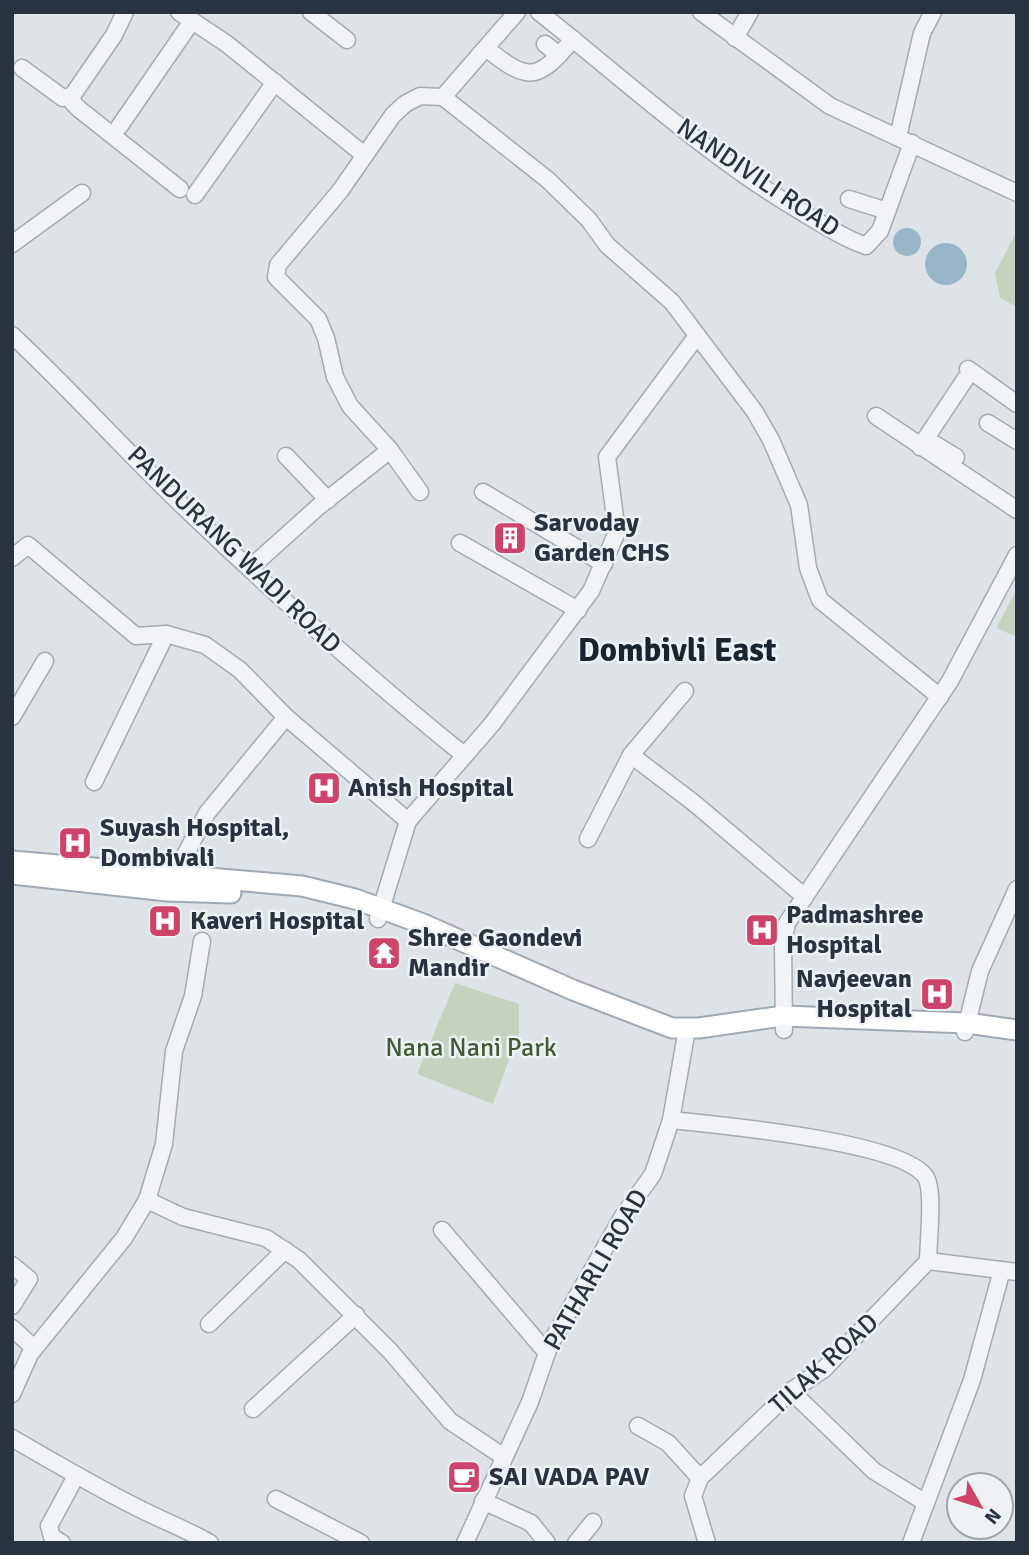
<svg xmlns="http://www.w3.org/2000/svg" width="1029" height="1555" font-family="Signika,sans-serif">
<rect width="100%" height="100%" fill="#dee3e8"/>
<g fill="#c6d2c0">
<path d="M 1017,231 L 1017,307 L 1000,298 L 995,273 Z"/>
<path d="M 1017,589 L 1017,637 L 996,628 Z"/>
<path d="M 455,983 L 519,1004 L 519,1032 L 493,1104 L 417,1074 Z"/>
</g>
<g fill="#99b6c8">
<circle cx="907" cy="242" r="14"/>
<circle cx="946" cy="264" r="21"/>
</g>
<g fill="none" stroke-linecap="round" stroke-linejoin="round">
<g stroke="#a4abb2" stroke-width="19">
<g id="minor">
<path d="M 179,12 L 227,44 L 363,154"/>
<path d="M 311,12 L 347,40"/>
<path d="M 539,12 C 625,80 706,155 800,211 C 822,224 843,238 866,246 L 880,231 L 912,143"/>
<path d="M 701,12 L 830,106 L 1017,193"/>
<path d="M 735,38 L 750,12"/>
<path d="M 545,44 L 559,55"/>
<path d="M 486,48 C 529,83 538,81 573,39"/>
<path d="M 22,68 L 63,98 L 72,96 L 114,35 L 125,12"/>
<path d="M 72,96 L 73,103 L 79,109 L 180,189"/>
<path d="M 443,97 L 548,180 L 589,220 L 607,245 L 672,302 L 755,412 L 771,440 L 799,505 L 808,568 L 820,600 L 940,697"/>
<path d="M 119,127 L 192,21"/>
<path d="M 898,137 L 922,33 L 933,12"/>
<path d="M 195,195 L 275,82"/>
<path d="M 849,199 L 887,211"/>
<path d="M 12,244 L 82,193"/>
<path d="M 12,335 C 72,391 126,452 185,508 C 275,594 367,677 464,755"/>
<path d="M 968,369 L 1017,404"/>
<path d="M 876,416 L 1017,510"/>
<path d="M 988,423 L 1017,441"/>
<path d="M 928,440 L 956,457"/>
<path d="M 920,447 L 966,378"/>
<path d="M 286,456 L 328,500"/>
<path d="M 420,492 L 390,450 L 350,406 L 335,377 L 326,338 L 318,319 L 276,277 L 278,265 L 340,191 L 393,115 L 405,104 L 420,96 L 443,97 L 517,12"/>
<path d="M 483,492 L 604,564"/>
<path d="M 460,543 L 578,610"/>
<path d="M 12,558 L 28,545 L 136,636 L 166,634 L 205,645 L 240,670 L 286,717 L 408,821"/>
<path d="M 250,568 L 318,507 L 390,450"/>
<path d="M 12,717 L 45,661"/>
<path d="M 631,755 L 685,691"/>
<path d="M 94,782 L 166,634"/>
<path d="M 588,839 L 631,755 L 694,803 L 805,897"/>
<path d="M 170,884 L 207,813 L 286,717"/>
<path d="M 378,919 L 408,821 L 492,724 L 591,591 L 617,532 L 607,457 L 696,337"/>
<path d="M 784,1030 L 783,943 L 787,923 L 950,681 L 1017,555"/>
<path d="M 965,1032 L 980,971 L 1017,889"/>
<path d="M 671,1120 C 718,1125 899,1141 925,1176 C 935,1189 928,1243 928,1261"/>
<path d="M 147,1200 L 183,1217 L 266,1238 L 299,1260 L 390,1351 L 450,1421 L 504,1457"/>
<path d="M 442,1230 L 547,1353"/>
<path d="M 12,1265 L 29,1279 L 12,1306"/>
<path d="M 209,1324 L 285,1250"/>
<path d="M 12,1328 L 34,1348"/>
<path d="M 791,1391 L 874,1471 L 926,1503"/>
<path d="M 12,1394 L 30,1354 L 124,1238 L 147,1200 L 164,1144 L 174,1051 L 193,996 L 202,941"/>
<path d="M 253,1409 L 356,1315"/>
<path d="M 638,1426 L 668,1443 L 700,1478"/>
<path d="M 12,1438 C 53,1462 94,1486 136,1507 C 161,1520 186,1529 210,1543"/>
<path d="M 276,1499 L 361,1543"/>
<path d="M 483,1501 L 531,1523 L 547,1543"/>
<path d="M 62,1543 L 52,1537 L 49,1526 L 76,1476"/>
<path d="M 465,1543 L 530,1402 L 550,1344 L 623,1216 L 653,1174 L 671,1120 L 687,1029"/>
<path d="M 576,1543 L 593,1522"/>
<path d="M 707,1543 L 693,1496 L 700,1478 L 791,1391 L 824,1369 L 928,1261 L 1017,1272"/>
<path d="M 911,1543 L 972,1380 L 1002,1270"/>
</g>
</g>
<g stroke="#9ea9b3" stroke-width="23">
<g id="major">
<path d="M 12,861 L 302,886 L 355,899 L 423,924 L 573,990 L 672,1028 L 699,1028 L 783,1016 L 967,1023 L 1017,1030"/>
<path d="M 12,874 L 167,891 L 231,893"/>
</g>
</g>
<use href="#minor" stroke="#f1f3f6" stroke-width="16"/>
<use href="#major" stroke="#fff" stroke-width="19"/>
</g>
<defs>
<g id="building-square" transform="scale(1.75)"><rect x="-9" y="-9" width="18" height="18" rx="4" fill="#cd4369" stroke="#eef2f5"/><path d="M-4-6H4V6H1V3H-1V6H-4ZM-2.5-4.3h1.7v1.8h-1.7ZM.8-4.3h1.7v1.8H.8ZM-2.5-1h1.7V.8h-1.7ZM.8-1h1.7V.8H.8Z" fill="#fff"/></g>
<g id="hospital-square" transform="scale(1.75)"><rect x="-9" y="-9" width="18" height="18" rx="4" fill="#cd4369" stroke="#eef2f5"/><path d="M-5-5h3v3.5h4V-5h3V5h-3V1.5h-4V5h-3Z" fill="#fff"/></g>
<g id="temple-square" transform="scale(1.75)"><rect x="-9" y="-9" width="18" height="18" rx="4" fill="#cd4369" stroke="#eef2f5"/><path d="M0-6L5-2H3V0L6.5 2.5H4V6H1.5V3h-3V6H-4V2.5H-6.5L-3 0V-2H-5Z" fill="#fff"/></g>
<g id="cafe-square" transform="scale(1.75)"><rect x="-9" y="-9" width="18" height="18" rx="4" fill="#cd4369" stroke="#eef2f5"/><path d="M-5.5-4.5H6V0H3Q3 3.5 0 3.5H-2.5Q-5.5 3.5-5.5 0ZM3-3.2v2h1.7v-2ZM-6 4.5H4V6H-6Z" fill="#fff"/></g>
</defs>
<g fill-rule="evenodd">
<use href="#building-square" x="510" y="538"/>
<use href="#hospital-square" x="324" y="788"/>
<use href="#hospital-square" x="75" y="843"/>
<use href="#hospital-square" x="165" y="921"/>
<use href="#hospital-square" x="762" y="930"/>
<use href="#temple-square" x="384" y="953"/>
<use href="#hospital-square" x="937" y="994"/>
<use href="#cafe-square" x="464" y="1477"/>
</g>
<g text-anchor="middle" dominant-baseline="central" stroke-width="5" stroke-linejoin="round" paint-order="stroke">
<g font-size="26" fill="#28333f" stroke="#eef2f5">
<text transform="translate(758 178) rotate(34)">NANDIVILI ROAD</text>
<text transform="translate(234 550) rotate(44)">PANDURANG WADI ROAD</text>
<text transform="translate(596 1270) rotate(-60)">PATHARLI ROAD</text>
<text transform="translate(824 1364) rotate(-42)">TILAK ROAD</text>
</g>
<g font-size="26" font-weight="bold" fill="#28333f" stroke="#eef2f5" text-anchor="start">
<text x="534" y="523">Sarvoday<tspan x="534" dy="30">Garden CHS</tspan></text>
<text x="348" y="788">Anish Hospital</text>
<text x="100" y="828">Suyash Hospital,<tspan x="100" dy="30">Dombivali</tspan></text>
<text x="786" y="915">Padmashree<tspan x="786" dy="30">Hospital</tspan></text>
<text x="190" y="921">Kaveri Hospital</text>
<text x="408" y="938">Shree Gaondevi<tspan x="408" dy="30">Mandir</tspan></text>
<text x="912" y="979" text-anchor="end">Navjeevan<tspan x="912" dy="30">Hospital</tspan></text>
<text x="489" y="1477">SAI VADA PAV</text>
</g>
<g font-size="26" fill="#415a35" stroke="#eef2f5">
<text x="471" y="1048">Nana Nani Park</text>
</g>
<g font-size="33" font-weight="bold" fill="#1a242f" stroke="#eef2f5">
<text x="677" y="650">Dombivli East</text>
</g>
</g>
<rect width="1029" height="1555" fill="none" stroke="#28333f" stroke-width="28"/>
<g transform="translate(980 1506) rotate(129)"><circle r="33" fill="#eef2f5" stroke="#9fa6ac" stroke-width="2"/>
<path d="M0-5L12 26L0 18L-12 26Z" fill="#cd4369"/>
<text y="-10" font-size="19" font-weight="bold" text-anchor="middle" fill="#28333f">N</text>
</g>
</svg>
